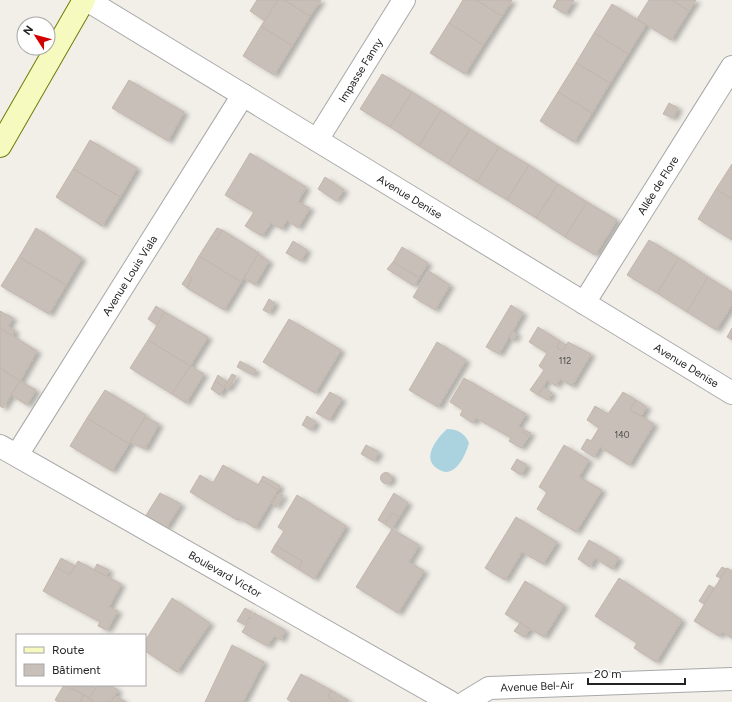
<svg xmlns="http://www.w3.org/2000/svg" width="732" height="702" font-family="Figtree,sans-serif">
<defs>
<filter id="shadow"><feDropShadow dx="4.5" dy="2.5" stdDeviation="2" flood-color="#0004"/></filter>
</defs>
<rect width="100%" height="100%" fill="#f2efe9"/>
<path fill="#aad3df" d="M 447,429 C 457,429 465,433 469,443 C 465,457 454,480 438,469 C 421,459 436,439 447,429 Z"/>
<g fill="#c7bfb8" stroke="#c4b6ab" filter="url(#shadow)">
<path d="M 257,0 L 278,0 L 265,21 L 250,11 Z"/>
<path d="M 278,0 L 284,0 L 310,16 L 292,46 L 261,26 Z"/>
<path d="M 284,0 L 321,0 L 310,16 Z"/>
<path d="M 463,0 L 476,0 L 502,16 L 483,45 L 449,23 Z"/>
<path d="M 476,0 L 512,0 L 502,16 Z"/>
<path d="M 557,0 L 574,0 L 565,14 L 553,7 Z"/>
<path d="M 649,0 L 672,0 L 689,11 L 671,40 L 637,19 Z"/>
<path d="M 672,0 L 696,0 L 689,11 Z"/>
<path d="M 612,4 L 646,25 L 628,54 L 594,33 Z"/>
<path d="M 449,23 L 483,45 L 465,74 L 430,53 Z"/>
<path d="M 261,26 L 292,46 L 274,75 L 243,56 Z"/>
<path d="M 594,33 L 628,54 L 610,83 L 576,63 Z"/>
<path d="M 576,63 L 610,83 L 592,113 L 558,92 Z"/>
<path d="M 382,74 L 412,92 L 390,127 L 360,109 Z"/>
<path d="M 129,80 L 184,112 L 168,141 L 112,108 Z"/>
<path d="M 412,92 L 441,110 L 419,146 L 390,127 Z"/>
<path d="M 558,92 L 592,113 L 574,142 L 540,121 Z"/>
<path d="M 669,103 L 678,108 L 673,118 L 663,114 Z"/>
<path d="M 441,110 L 470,129 L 448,164 L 419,146 Z"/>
<path d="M 470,129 L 499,147 L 477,182 L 448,164 Z"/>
<path d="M 90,140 L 137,168 L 120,197 L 73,169 Z"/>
<path d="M 499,147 L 529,165 L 507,200 L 477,182 Z"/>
<path d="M 250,153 L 306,187 L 298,202 L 310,208 L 298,228 L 287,220 L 282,229 L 271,223 L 262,236 L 245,226 L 254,212 L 225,195 Z"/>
<path d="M 732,164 L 732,199 L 716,189 Z"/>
<path d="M 529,165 L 558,184 L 536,218 L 507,200 Z"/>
<path d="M 73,169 L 120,197 L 102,226 L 56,197 Z"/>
<path d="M 325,177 L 344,190 L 336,201 L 318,189 Z"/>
<path d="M 558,184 L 587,202 L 565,237 L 536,218 Z"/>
<path d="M 716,189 L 732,199 L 732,240 L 698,219 Z"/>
<path d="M 587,202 L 617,220 L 595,255 L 565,237 Z"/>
<path d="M 36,228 L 82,258 L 66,285 L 19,257 Z"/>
<path d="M 217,228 L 222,230 L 216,240 L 211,237 Z"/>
<path d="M 222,230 L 259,253 L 241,282 L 199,256 L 211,237 L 216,240 Z"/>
<path d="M 649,240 L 679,258 L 657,293 L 627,275 Z"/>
<path d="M 293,241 L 307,250 L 301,261 L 286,253 Z"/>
<path d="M 402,247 L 428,263 L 419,278 L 393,262 Z"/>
<path d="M 258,254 L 269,261 L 255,285 L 244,278 Z"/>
<path d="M 199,256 L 241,282 L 224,310 L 187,288 L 192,278 L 188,275 Z"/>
<path d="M 19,257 L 66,285 L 49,314 L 1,286 Z"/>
<path d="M 679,258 L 708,277 L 687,312 L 657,293 Z"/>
<path d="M 393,262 L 419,278 L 414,286 L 387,269 Z"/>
<path d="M 429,271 L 450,285 L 435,310 L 413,297 Z"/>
<path d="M 188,275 L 192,278 L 187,288 L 182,284 Z"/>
<path d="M 708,277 L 732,292 L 732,305 L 716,330 L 687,312 Z"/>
<path d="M 269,299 L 275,303 L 269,313 L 263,310 Z"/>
<path d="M 511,305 L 523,313 L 499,354 L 486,347 Z"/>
<path d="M 156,306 L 165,312 L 157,325 L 148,319 Z"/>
<path d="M 0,311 L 13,318 L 8,326 L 15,331 L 12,336 L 0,328 Z"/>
<path d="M 165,312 L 208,337 L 190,366 L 148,340 Z"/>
<path d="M 289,319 L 341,350 L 315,393 L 263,362 Z"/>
<path d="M 538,327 L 560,341 L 557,348 L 563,351 L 568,342 L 591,354 L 572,386 L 560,379 L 556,386 L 547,380 L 538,395 L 530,390 L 544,370 L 539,366 L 547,353 L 529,342 Z"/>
<path d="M 0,328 L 37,351 L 20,381 L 0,368 Z"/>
<path d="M 732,328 L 732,340 L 727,337 Z"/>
<path d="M 512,331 L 517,334 L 513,340 L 509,337 Z"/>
<path d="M 148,340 L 190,366 L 172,394 L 130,368 Z"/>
<path d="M 560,341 L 566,345 L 563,351 L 557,348 Z"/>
<path d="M 437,342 L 466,360 L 438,407 L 409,390 Z"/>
<path d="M 240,361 L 256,370 L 253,375 L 237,367 Z"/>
<path d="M 190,366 L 204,374 L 186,403 L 172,394 Z"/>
<path d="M 0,368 L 20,381 L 3,408 L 0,406 Z"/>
<path d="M 232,374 L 236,376 L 228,389 L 224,387 Z"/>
<path d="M 218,375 L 227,382 L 224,387 L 215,381 Z"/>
<path d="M 464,378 L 526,414 L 518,426 L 524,430 L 522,432 L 529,436 L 521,448 L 509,441 L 511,438 L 476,418 L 473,423 L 460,415 L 463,410 L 450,402 Z"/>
<path d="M 20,381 L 36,390 L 27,405 L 11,395 Z"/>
<path d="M 215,381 L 224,387 L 220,395 L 211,389 Z"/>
<path d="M 543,387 L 552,393 L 548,400 L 538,395 Z"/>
<path d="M 105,390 L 146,415 L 129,444 L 87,418 Z"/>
<path d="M 330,392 L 342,399 L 329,420 L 316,413 Z"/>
<path d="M 623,392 L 636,400 L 630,410 L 654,424 L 629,465 L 600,447 L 594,457 L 581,449 L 587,439 L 591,441 L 599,428 L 587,420 L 595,406 L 608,414 Z"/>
<path d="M 636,400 L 647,407 L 641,416 L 630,410 Z"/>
<path d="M 307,416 L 316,422 L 311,430 L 302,425 Z"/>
<path d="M 146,417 L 159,424 L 145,449 L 130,442 Z"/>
<path d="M 87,418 L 129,444 L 112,471 L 70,446 Z"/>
<path d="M 524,430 L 531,433 L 529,436 L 522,432 Z"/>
<path d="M 366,445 L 379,452 L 374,461 L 361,454 Z"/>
<path d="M 564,445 L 589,460 L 579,477 L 602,490 L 576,532 L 537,509 L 547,492 L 539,487 Z"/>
<path d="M 517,459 L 527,465 L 521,475 L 511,469 Z"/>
<path d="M 223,465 L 258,485 L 261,480 L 278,490 L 255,528 L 239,518 L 237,520 L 190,492 L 200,475 L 213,483 Z"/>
<circle cx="386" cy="478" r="5.5"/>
<path d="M 263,476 L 280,486 L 278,490 L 261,480 Z"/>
<path d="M 160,493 L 181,504 L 166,528 L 145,517 Z"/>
<path d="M 279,493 L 283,496 L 276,507 L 272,504 Z"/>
<path d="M 394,493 L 408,503 L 399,517 L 392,513 L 385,524 L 378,520 Z"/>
<path d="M 297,495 L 346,526 L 314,579 L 298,569 L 302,561 L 275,545 L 284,531 L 278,527 Z"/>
<path d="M 392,513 L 399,517 L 392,529 L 385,524 Z"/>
<path d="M 516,517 L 557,542 L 543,564 L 522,552 L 505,580 L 485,568 Z"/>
<path d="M 392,529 L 419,545 L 409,562 L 424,571 L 398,613 L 356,587 Z"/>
<path d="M 589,540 L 619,558 L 612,569 L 595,558 L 590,567 L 578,559 Z"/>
<path d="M 275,545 L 302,561 L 298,569 L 271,552 Z"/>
<path d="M 61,558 L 75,566 L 70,575 L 56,567 Z"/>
<path d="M 78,561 L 121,584 L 109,607 L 118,611 L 107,630 L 98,626 L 100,622 L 43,591 L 56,567 L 70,575 Z"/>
<path d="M 97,564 L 109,570 L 106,576 L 94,570 Z"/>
<path d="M 722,567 L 726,569 L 720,578 L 716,576 Z"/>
<path d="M 727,568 L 732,571 L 732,638 L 722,632 L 719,636 L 694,621 Z"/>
<path d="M 619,578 L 682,620 L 656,662 L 634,648 L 637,643 L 595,616 Z"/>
<path d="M 525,581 L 564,605 L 544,637 L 505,614 Z"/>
<path d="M 709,585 L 714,588 L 704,604 L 699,601 Z"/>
<path d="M 172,598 L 210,623 L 177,672 L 145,651 L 145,641 Z"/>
<path d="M 245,608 L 252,612 L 245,625 L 237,621 Z"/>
<path d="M 254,613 L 285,630 L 281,640 L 274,636 L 267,646 L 242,632 Z"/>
<path d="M 520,623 L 530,629 L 524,637 L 514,631 Z"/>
<path d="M 232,645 L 264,662 L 243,702 L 205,702 Z"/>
<path d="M 301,674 L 331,690 L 328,697 L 336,702 L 291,702 L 287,699 Z"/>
<path d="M 64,685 L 84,695 L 80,702 L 58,702 L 55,700 Z"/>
<path d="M 67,685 L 91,685 L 96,688 L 89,698 Z"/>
<path d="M 98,685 L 110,685 L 118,690 L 111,702 L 95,702 L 89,698 Z"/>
<path d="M 331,690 L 348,700 L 347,702 L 336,702 L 328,697 Z"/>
<path d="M 84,695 L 92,700 L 91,702 L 80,702 Z"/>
<path d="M 115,696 L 126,702 L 111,702 Z"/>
</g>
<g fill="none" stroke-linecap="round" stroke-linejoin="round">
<g stroke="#a9a9a9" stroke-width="24">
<g id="street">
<path id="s1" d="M 87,0 L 732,393"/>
<path id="s2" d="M 317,140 L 404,0"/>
<path id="s3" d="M 584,303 L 732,67"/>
<path id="s4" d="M 0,446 L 450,702"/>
<path id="s5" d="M 17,455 L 243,95"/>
<path id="s6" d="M 466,702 L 489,688 L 732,679"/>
</g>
</g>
<g stroke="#707d05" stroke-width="24">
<path id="secondary" d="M 0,146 L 84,0"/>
</g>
<use href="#street" stroke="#fff" stroke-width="22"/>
<use href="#secondary" stroke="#f7fabf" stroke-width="22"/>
</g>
<g text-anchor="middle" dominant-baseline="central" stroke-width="4" stroke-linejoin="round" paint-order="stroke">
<g font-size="9" fill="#4b4948">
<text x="565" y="360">112</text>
<text x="622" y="434">140</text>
</g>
<g font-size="11" fill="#222" stroke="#fff">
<text stroke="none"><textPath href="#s2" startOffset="82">Impasse Fanny</textPath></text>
<text stroke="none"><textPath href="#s3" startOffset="139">Allée de Flore</textPath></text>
<text stroke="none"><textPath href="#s1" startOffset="378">Avenue Denise</textPath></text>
<text stroke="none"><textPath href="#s5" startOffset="212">Avenue Louis Viala</textPath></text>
<text stroke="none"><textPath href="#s1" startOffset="702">Avenue Denise</textPath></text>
<text stroke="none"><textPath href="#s4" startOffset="259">Boulevard Victor</textPath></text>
<text stroke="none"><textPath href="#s6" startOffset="75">Avenue Bel-Air</textPath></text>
</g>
</g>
<rect x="16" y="634" width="130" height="52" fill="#ffffff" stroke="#a7a7a7"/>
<rect x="24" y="647" width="20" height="6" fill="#f7fabf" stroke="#a7a7a7"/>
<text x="52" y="654" font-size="12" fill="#222222">Route</text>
<rect x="24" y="664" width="20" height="12" fill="#c7bfb8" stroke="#a7a7a7"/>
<text x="52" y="674" font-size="12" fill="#222222">Bâtiment</text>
<g transform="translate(36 36) rotate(306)"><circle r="19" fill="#ffffff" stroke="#a7a7a7"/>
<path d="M0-3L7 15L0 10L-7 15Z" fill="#d40000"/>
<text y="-6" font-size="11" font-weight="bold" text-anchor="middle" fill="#222222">N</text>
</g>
<path d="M588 678v6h97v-6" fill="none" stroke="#222222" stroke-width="2"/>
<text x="594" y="678" font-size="12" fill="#222222" stroke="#ffffff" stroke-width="3" paint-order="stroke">20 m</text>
</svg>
